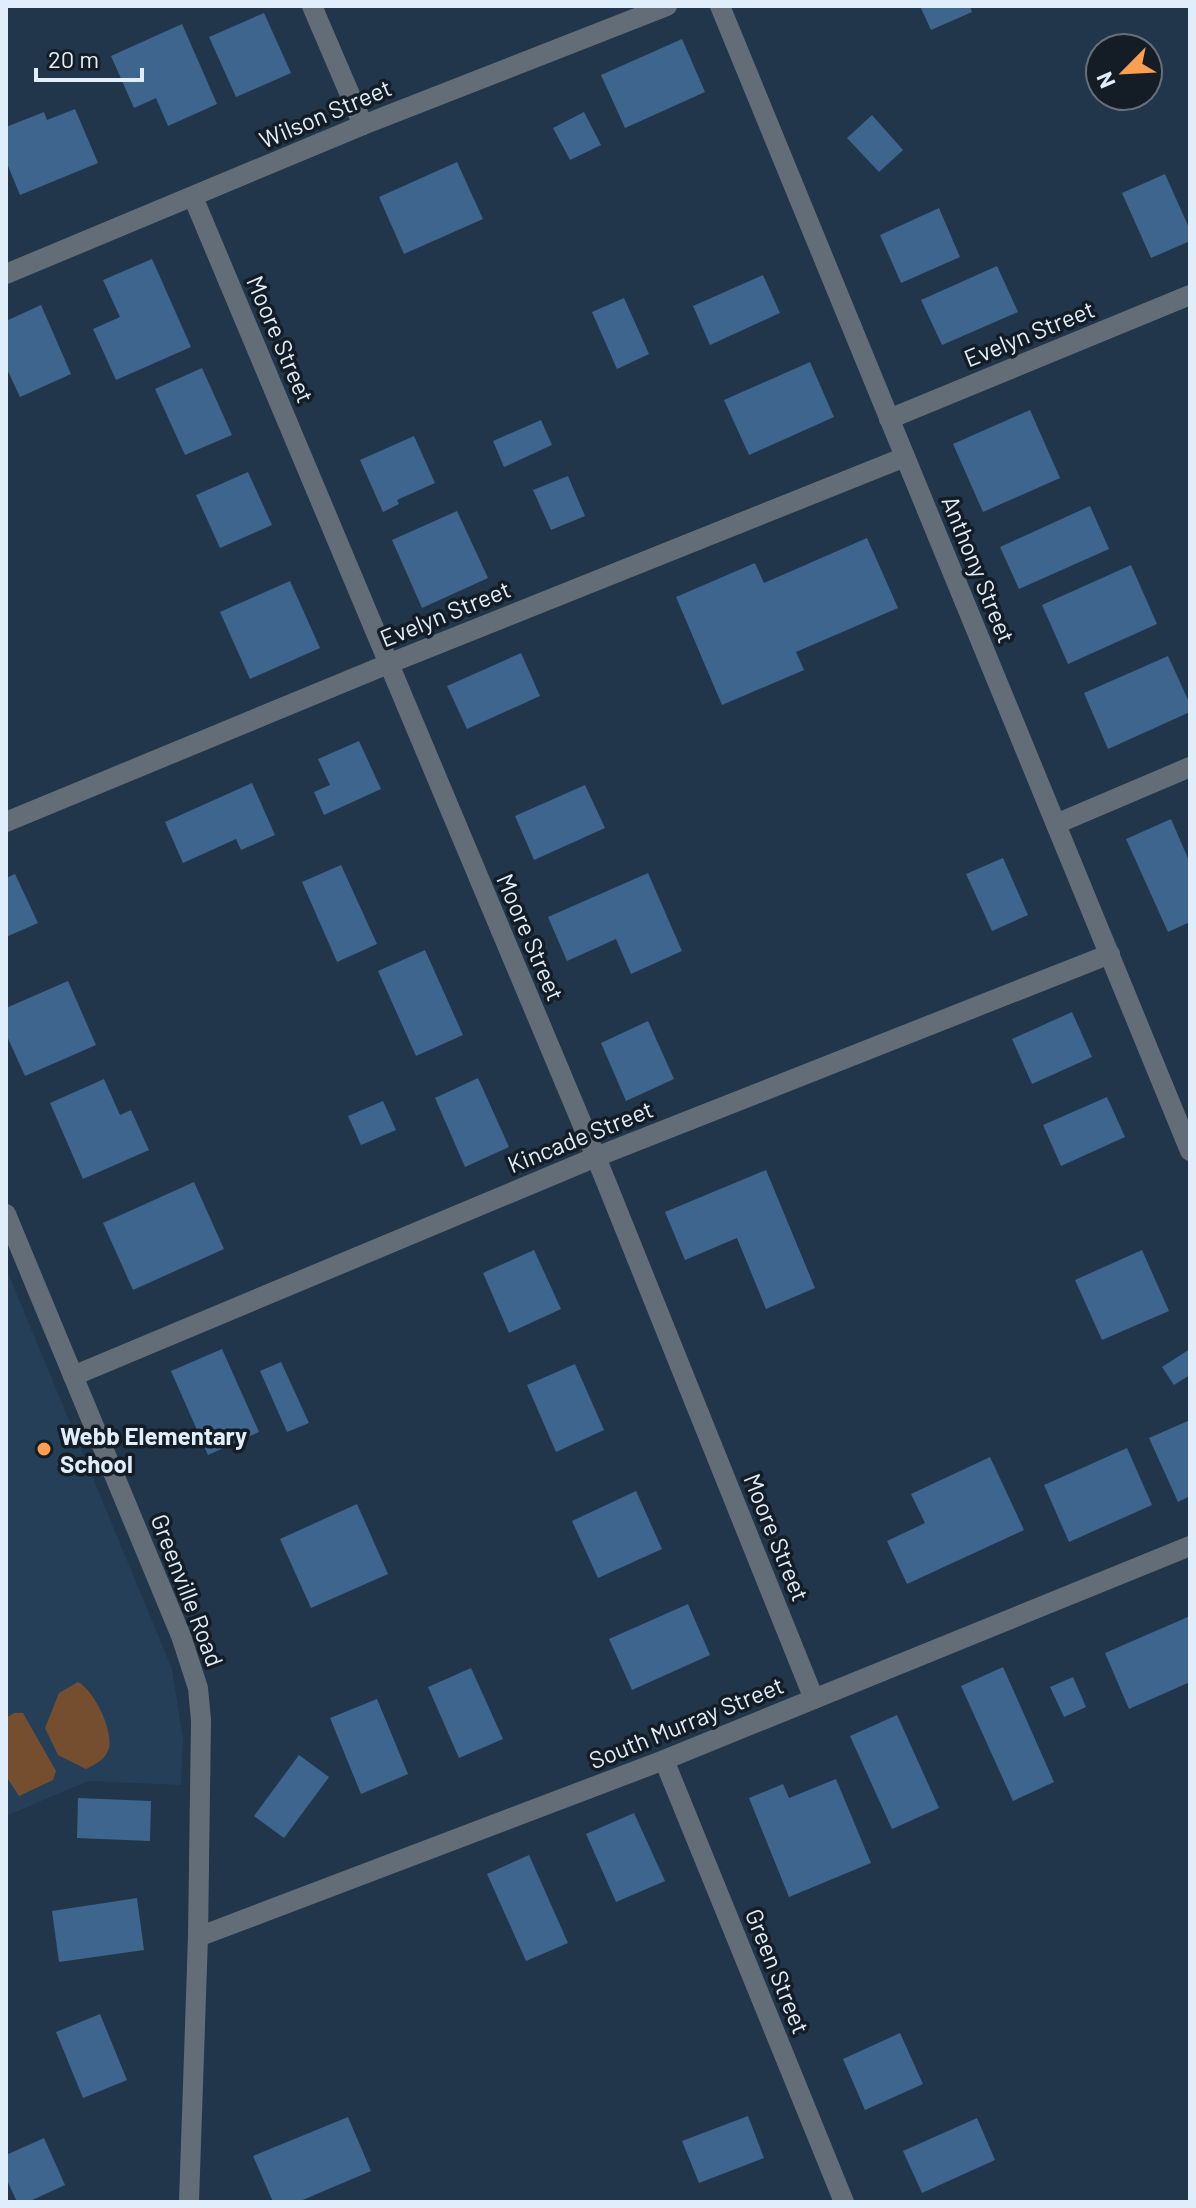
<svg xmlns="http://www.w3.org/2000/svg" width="1196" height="2208" font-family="Barlow,sans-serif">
<rect width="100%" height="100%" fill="#21364b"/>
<path fill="#253f59" d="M 6,1268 L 172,1669 L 183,1740 L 181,1785 L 88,1781 L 6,1816 Z"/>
<g fill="#754e2f">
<path d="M 78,1682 C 94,1690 113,1730 109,1748 C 106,1759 96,1764 86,1769 L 58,1755 L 45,1728 L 59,1693 Z"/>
<path d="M 14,1713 L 23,1713 L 56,1771 L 53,1780 L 19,1796 L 6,1776 L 6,1718 Z"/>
</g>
<g fill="#3d658d">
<path d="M 920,6 L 970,6 L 972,12 L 931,30 Z"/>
<path d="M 264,13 L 291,73 L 236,97 L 209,37 Z"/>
<path d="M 182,24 L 217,104 L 168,126 L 156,98 L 134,108 L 111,56 Z"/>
<path d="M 682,39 L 705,92 L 625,128 L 601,75 Z"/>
<path d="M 75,109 L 98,163 L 20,195 L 6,161 L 6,127 L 44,112 L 47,120 Z"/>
<path d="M 584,112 L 601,145 L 570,160 L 553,128 Z"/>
<path d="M 872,115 L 903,150 L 879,172 L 847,138 Z"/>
<path d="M 457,162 L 483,219 L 404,254 L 379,197 Z"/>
<path d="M 1165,174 L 1190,230 L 1190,241 L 1151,258 L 1122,193 Z"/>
<path d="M 939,208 L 960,257 L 901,283 L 880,235 Z"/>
<path d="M 152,259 L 191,347 L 116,380 L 93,329 L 120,317 L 103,280 Z"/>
<path d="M 997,266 L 1018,312 L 942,345 L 921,300 Z"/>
<path d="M 763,275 L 780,313 L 710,345 L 693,306 Z"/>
<path d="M 624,298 L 649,354 L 617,369 L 592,312 Z"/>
<path d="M 41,305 L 71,374 L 20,397 L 6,367 L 6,321 Z"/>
<path d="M 810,362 L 834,417 L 749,455 L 724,400 Z"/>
<path d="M 202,368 L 232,435 L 185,455 L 155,389 Z"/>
<path d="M 1030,410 L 1060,478 L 983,512 L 953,444 Z"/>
<path d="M 541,420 L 552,445 L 504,467 L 493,441 Z"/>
<path d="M 414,436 L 435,483 L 397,500 L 399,504 L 383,512 L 360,460 Z"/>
<path d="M 248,472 L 272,525 L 220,548 L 196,495 Z"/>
<path d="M 568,476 L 585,516 L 551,530 L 533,490 Z"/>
<path d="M 1090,506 L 1109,549 L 1019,589 L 1000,547 Z"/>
<path d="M 457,511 L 488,578 L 422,608 L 392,540 Z"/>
<path d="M 867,538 L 898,608 L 796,652 L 804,670 L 722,705 L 676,597 L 755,563 L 764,583 Z"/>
<path d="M 1131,565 L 1157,624 L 1068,664 L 1042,605 Z"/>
<path d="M 290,581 L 320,648 L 250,679 L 220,612 Z"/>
<path d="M 521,653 L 540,696 L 467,729 L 447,686 Z"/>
<path d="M 1168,656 L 1190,704 L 1190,712 L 1108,749 L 1084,693 Z"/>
<path d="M 359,741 L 381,789 L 324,815 L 314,792 L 330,785 L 318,759 Z"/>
<path d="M 252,783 L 275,835 L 241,850 L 236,839 L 183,863 L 165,822 Z"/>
<path d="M 585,785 L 605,828 L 534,860 L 515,816 Z"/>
<path d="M 1171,819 L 1190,863 L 1190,922 L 1168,932 L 1126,839 Z"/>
<path d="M 1003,858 L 1028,915 L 992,931 L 966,874 Z"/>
<path d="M 341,865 L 377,944 L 337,962 L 302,882 Z"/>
<path d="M 648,873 L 682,951 L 631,974 L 616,939 L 567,961 L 548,917 Z"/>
<path d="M 15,874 L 38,923 L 6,937 L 6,878 Z"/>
<path d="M 425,950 L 463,1035 L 416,1056 L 378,971 Z"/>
<path d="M 68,981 L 96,1045 L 25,1076 L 6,1034 L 6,1008 Z"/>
<path d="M 1072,1012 L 1092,1057 L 1032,1084 L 1012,1039 Z"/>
<path d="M 648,1021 L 674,1079 L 626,1101 L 601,1043 Z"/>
<path d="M 478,1078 L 509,1147 L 465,1167 L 435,1098 Z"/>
<path d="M 104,1079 L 120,1115 L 131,1110 L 149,1150 L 83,1179 L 50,1103 Z"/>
<path d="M 1107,1097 L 1125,1137 L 1061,1166 L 1043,1125 Z"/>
<path d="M 383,1101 L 396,1130 L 361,1145 L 348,1116 Z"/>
<path d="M 766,1170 L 815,1288 L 766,1309 L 737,1238 L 685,1260 L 665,1212 Z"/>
<path d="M 194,1182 L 224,1249 L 133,1290 L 103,1223 Z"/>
<path d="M 534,1250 L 561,1309 L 509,1333 L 483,1273 Z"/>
<path d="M 1142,1250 L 1169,1311 L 1102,1340 L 1075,1280 Z"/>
<path d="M 222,1349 L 259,1432 L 208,1455 L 171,1371 Z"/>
<path d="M 1190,1349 L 1190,1375 L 1174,1385 L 1162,1367 Z"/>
<path d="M 281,1362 L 309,1423 L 287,1432 L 260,1371 Z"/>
<path d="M 575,1364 L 604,1430 L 556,1452 L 527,1385 Z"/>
<path d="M 1190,1420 L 1190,1496 L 1178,1502 L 1149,1438 Z"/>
<path d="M 1127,1448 L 1152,1505 L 1069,1542 L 1044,1485 Z"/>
<path d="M 990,1457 L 1024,1530 L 907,1584 L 887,1541 L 925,1523 L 911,1494 Z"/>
<path d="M 636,1491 L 662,1549 L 598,1578 L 572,1521 Z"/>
<path d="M 357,1504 L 388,1574 L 311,1608 L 280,1539 Z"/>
<path d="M 688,1604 L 710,1655 L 632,1690 L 609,1639 Z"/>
<path d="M 1190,1616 L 1190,1682 L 1129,1709 L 1105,1653 Z"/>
<path d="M 1003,1667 L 1054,1782 L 1013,1801 L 961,1686 Z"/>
<path d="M 471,1668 L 503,1739 L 459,1758 L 428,1687 Z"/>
<path d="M 1073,1677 L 1086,1707 L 1064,1717 L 1050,1687 Z"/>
<path d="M 377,1699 L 408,1774 L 361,1794 L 330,1718 Z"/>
<path d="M 897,1715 L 939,1808 L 892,1829 L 850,1736 Z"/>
<path d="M 299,1755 L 329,1777 L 284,1838 L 254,1816 Z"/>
<path d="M 836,1779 L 871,1863 L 789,1897 L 749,1798 L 783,1784 L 789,1798 Z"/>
<path d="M 78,1798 L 151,1801 L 150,1841 L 77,1838 Z"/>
<path d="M 634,1813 L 665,1881 L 616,1902 L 586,1834 Z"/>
<path d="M 529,1855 L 568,1943 L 526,1961 L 487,1874 Z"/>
<path d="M 137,1898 L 144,1950 L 59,1962 L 52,1911 Z"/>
<path d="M 100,2014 L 127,2080 L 83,2098 L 56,2032 Z"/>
<path d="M 900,2033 L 923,2084 L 865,2110 L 843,2059 Z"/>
<path d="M 748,2116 L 764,2158 L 699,2183 L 682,2141 Z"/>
<path d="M 348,2117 L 371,2171 L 298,2202 L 273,2202 L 253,2156 Z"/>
<path d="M 977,2118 L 995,2160 L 922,2193 L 903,2151 Z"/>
<path d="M 44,2138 L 65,2185 L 28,2202 L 17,2202 L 6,2178 L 6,2155 Z"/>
</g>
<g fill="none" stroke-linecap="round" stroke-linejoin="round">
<g stroke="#636d78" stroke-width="20">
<path d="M 312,6 L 363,125"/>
<path d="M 720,6 L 1190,1151"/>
<path d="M 193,197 L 596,1157 L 814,1699"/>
<path d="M 6,274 L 363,125 L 667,6"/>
<path d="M 889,419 L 1190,295"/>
<path d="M 6,822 L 388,664 L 905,457"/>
<path d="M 1056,824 L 1190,767"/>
<path d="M 6,1214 L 181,1636 L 198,1688 L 201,1720 L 198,1937 L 189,2202"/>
<path d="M 73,1376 L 596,1157 L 1110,954"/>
<path d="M 664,1760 L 844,2202"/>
<path d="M 198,1937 L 664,1760 L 1190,1546"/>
</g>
</g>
<circle fill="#fb9e51" stroke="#141d26" stroke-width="3" cx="44" cy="1449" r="8"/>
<g text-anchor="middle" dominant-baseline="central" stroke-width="7" stroke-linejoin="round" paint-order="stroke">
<g font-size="24" fill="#e0edfb" stroke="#141d26">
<text transform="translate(325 113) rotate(-23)">Wilson Street</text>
<text transform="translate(1029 333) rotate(-22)">Evelyn Street</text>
<text transform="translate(281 339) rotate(67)">Moore Street</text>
<text transform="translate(979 569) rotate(68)">Anthony Street</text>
<text transform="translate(445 613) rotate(-22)">Evelyn Street</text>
<text transform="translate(531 937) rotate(67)">Moore Street</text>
<text transform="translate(580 1136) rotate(-22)">Kincade Street</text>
<text transform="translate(777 1537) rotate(68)">Moore Street</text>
<text transform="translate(188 1590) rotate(69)">Greenville Road</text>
<text transform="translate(686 1722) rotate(-22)">South Murray Street</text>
<text transform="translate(778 1971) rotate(68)">Green Street</text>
</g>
<g font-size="24" font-weight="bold" fill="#e0edfb" stroke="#141d26" text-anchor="start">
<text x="60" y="1435">Webb Elementary<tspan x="60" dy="28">School</tspan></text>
</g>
</g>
<rect width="1196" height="2208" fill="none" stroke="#e0edfb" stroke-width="16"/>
<g transform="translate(1124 72) rotate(246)"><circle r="38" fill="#141d26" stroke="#66707b" stroke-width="2"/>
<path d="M0-6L14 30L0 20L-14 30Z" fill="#fb9e51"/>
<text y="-12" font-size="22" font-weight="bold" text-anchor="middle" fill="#e0edfb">N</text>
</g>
<path d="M36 68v12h106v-12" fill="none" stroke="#e0edfb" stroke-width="4"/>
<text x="48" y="68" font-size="24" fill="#e0edfb" stroke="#141d26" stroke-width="6" paint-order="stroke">20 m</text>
</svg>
